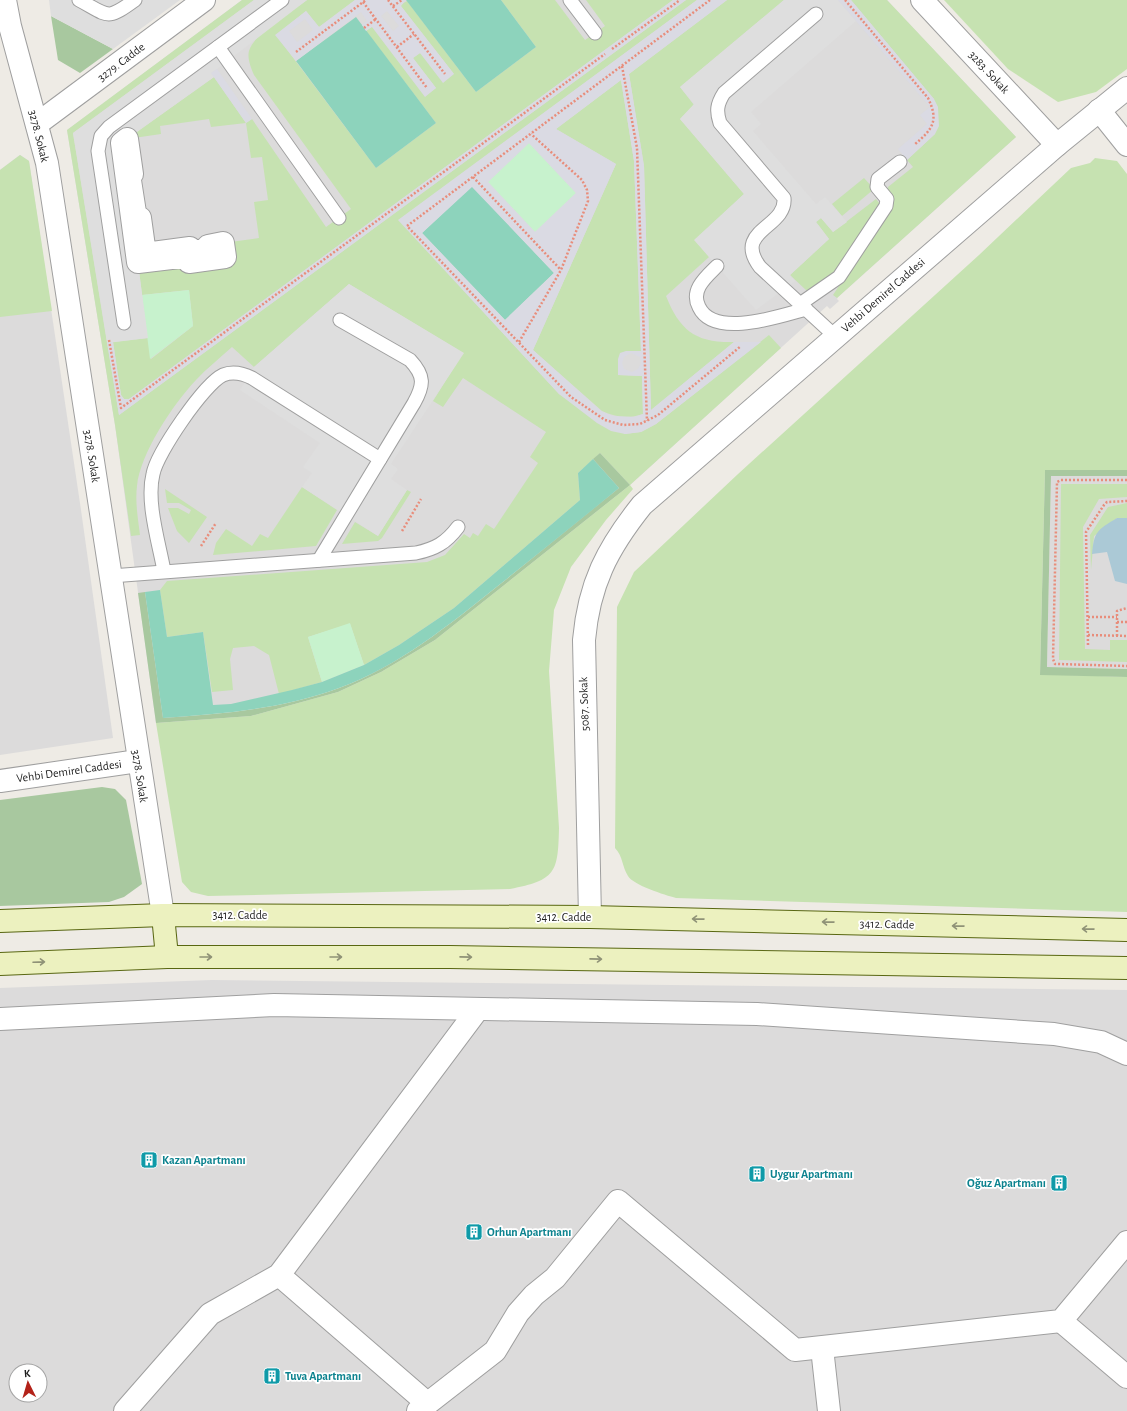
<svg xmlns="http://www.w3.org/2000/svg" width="1127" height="1411" font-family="'Alegreya Sans',sans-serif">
<rect width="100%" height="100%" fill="#eeebe5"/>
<g fill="#dcdbdb" fill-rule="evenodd">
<path d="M 242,0 L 887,0 L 1016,137 L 838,297 L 837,299 L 839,301 L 830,309 L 827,306 L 630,485 L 381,672 L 156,723 L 115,425 L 67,130 Z"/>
<path d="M 20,155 L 29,161 L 81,510 L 113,738 L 0,755 L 0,170 Z"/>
<path d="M 1051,476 L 1127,476 L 1127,669 L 1047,667 Z"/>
<path d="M 212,980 L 1127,990 L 1127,1411 L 0,1411 L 0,988 ZM 16,1371 L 40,1371 L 40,1395 L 16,1395 Z"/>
</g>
<g fill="#c6e2b1">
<path d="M 242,0 L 254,0 L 73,133 L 119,415 L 686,0 L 697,0 L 399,220 L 559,394 L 625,434 L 641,432 L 656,424 L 769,335 L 781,348 L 630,485 L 633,489 L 606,520 L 571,567 L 554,610 L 549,671 L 559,828 C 558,873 556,880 510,889 L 208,896 L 191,892 L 182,882 L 156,723 L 251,716 L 338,692 L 381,672 L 435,640 L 630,485 L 600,453 L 578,473 L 580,500 L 454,608 L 399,645 L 364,665 L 350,624 L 308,637 L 322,682 L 279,694 L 269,655 L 254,646 L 233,648 L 230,659 L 233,690 L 212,692 L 203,632 L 167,637 L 160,590 L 167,581 L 427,562 L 445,555 L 464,534 L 470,538 L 473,533 L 478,536 L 486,524 L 494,529 L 538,463 L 530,457 L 546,432 L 463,378 L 443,407 L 433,401 L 463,353 L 349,284 L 254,367 L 232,347 C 220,358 207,368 196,380 C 173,404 140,454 137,486 C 135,502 138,519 140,535 L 131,536 L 115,425 L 67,130 Z"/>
<path d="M 307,0 L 355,0 L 319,27 L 306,11 L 276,35 L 376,168 L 436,123 L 366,31 L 372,26 L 425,96 L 436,88 L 413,58 L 420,53 L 454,74 L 400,5 L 407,1 L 476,92 L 536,47 L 501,0 L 555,0 L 585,40 L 605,26 L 586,0 L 673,0 L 129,399 L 124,399 L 121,395 L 113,342 L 148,338 L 151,359 L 193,326 L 189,290 L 142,295 L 138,262 L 223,243 L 259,238 L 254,202 L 268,200 L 262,157 L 251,158 L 246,123 L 211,127 L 209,119 L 160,126 L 161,134 L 127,139 L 214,77 L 246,123 L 252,119 L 326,227 L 351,209 L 254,75 C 251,68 247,58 249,51 C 255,32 291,12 307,0 Z"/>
<path d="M 727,0 L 784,0 L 680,87 L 694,105 L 680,119 L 744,194 L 695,240 L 709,257 L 666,296 C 680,331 696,343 734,342 L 651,410 L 644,166 L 629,74 Z"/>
<path d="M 851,0 L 887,0 L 1016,137 L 837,298 L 833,295 L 893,204 L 892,197 L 887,191 L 888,187 L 913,167 L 907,160 L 935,134 L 934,99 Z"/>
<path d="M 944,0 L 1127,0 L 1127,69 L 1096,92 L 1058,102 L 1008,69 Z"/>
<path d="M 621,80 L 634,161 L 641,351 L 623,352 L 618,375 L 642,376 L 643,414 C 628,419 615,417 602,411 L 533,350 L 616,164 L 556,129 Z"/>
<path d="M 20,155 L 29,161 L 52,311 L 0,317 L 0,170 Z"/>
<path d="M 1095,158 L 1117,161 L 1127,174 L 1127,470 L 1045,470 L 1040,674 L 1127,677 L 1127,912 L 676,898 C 665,895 633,885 628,876 C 622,867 623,856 615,848 L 617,607 L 634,572 L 738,474 L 979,255 L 1071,168 L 1090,163 Z"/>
<path d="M 864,178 L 874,189 L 842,216 L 832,204 Z"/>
<path d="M 876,199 L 880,204 L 834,272 L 807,291 L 790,275 L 829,239 L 816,222 L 821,218 L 833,232 Z"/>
<path d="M 1061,484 L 1127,484 L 1127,497 L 1099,499 L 1083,527 L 1085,649 L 1110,650 L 1110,640 L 1127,640 L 1127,662 L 1059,660 Z"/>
<path d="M 302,487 L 337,510 L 316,546 L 213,555 L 216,543 L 226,529 L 252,546 L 260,534 L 268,538 Z"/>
<path d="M 165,489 L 207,517 L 189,543 L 177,531 L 168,508 L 178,508 L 189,514 L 191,510 L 179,503 L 167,503 Z"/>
<path d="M 407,490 L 411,492 L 382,538 L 378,541 L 342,544 L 355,522 L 378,536 Z"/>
<path d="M 1127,503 L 1127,518 L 1117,518 L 1094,536 L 1091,570 L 1090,535 L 1108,507 Z"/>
</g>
<g fill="#a8c89f">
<path d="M 51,16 L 113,49 L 80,73 L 58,60 Z"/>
<path d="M 600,453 L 630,485 L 435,640 L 381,672 L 338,692 L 251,716 L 156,723 L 138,593 L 145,592 L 163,718 C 223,714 282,709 339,688 C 399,666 449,625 499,585 C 539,553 579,520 619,488 L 593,459 Z"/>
<path d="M 1045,470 L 1127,470 L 1127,476 L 1051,476 L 1047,667 L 1127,669 L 1127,677 L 1040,675 Z"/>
<path d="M 102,787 L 115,789 L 126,800 L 142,884 L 124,897 L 109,902 L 0,906 L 0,800 Z"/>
</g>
<g fill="#c7f2cd">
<path d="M 529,143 L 576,193 L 535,232 L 488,182 Z"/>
<path d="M 189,290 L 193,326 L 150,359 L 142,295 Z"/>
<path d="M 350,623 L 364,665 L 322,682 L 308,637 Z"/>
</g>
<g fill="#8dd3bc">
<path d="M 406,0 L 501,0 L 536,47 L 476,92 Z"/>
<path d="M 356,17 L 436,123 L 376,168 L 296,61 Z"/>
<path d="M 472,186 L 554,273 L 505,320 L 422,233 Z"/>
<path d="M 593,459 L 619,488 C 579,521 539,553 499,585 C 449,625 399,666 339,688 C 282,709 223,714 163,718 L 145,592 L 160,590 L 167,637 L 203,632 L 213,705 L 231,704 L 292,690 L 322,682 L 364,665 L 399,645 L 454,608 L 580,500 L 578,473 Z"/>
</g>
<g fill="#dedede">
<path d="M 49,0 L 180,0 L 113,49 L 51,16 Z"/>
<path d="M 254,0 L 307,0 L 212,73 L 214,77 L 127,139 L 129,197 L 148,338 L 107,343 L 73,133 Z"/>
<path d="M 784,0 L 838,0 L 856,21 L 751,112 L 761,124 L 753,131 L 816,204 L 825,197 L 847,222 L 833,232 L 821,218 L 816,222 L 829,239 L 790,275 L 795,281 L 756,310 L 694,240 L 744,194 L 680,119 L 694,104 L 680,87 Z"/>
<path d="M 349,284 L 464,353 L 391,464 L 398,469 L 391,479 L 407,490 L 378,536 L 302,487 L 312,473 L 303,467 L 320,443 L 240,390 L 254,367 Z"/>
</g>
<g fill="#dadae3" fill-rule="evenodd">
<path d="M 355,0 L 406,0 L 401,6 L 454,74 L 443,83 L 420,53 L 413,58 L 436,88 L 425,97 L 372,27 L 366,31 L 362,25 L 367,21 L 361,12 L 296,61 L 275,35 L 306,11 L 319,27 ZM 387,11 L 399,26 L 393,31 L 381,16 ZM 305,19 L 313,30 L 297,42 L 289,31 Z"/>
<path d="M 673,0 L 686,0 L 119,415 L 107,343 L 113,342 L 121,395 L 124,399 L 129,399 Z"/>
<path d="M 697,0 L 727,0 L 629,74 L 644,166 L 651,410 L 734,342 L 761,342 L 656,424 L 641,432 L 625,434 L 611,431 L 597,423 L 559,394 L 398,220 ZM 621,80 L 634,161 L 641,351 L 626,351 L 620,353 L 618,359 L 618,375 L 642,376 L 643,414 L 634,417 L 612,416 L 601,411 L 533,350 L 616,164 L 556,129 ZM 529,143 L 576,193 L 535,232 L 488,182 ZM 472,187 L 554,273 L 505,320 L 422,233 ZM 631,353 L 640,357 L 641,363 L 638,369 L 632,372 L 624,369 L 622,363 L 624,357 Z"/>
<path d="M 838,0 L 851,0 L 934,99 L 938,107 L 939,126 L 935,134 L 907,160 L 898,149 L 927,124 L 920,115 L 930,107 Z"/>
<path d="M 217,69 L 252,119 L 246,123 L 211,73 Z"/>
</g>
<path fill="#abc9d6" d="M 1117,518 L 1127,518 L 1127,584 L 1115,581 L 1107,552 L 1092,554 C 1094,532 1097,530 1117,518 Z"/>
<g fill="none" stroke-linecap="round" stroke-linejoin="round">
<g stroke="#9f9f9f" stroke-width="15">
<g id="lane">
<path d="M 79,0 C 109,16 106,21 135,0"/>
<path d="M 570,0 L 595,33"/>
<path d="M 816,14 L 724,93 C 717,104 716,111 720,123 L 784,198 C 787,228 732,230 760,267 L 836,337"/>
<path d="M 218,47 L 339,218"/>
<path d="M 717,266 C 706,277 690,290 699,307 C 714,339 780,316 806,309"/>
<path d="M 800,304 L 839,277 L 886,206 L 887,199 L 877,187 L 878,179 L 900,162"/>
<path d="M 124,323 L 98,151 L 101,136 L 109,127 L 282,0"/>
<path d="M 319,560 L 414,403 C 424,385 425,376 410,360 L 340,320"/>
<path d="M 164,571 C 159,543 146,502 153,474 C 157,453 204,384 223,375 C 233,371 242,373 252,378 L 380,459"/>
<path d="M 111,576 L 416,553 C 435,549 446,543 458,527"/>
</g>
</g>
<g stroke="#9f9f9f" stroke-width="24">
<g id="street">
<path d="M 5,0 L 10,26 L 47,163 L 163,915"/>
<path d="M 922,0 L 1057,145"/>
<path d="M 1099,110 L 1127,145"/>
<path d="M 37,124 L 204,0"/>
<path d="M 127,139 L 132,174 L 129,174 L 136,219 L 140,218 L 145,254 L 190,248 L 191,252 L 208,250 L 208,246 L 223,243 L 225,257 L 189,262 L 188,256 L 138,262 L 122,143 Z"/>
<path d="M 0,781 L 138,761"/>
<path d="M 590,917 L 584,640 C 589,584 607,549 642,505 L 1057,145 L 1127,88"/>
<path d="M 0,1019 L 274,1005 L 757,1014 L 1054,1034 L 1101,1042 L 1127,1054"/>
<path d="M 279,1275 L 427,1403"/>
<path d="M 1061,1321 L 1127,1377"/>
<path d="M 822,1348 L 829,1411"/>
<path d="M 125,1411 L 210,1314 L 279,1275 L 478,1009"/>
<path d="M 418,1411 L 495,1351 L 518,1313 L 534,1295 L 555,1278 L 618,1201 L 795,1350 L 1061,1321 L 1127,1242"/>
</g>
</g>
<g stroke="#596712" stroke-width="24">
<g id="secondary">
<path d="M 163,915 L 167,957"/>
<path d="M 0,921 L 163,915 L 590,917 L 1127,930"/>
<path d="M 0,964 L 167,957 L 450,957 L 1127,968"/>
</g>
</g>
<g stroke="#e88d7b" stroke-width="2.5" stroke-dasharray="2 2" stroke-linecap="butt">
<path d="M 388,0 L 445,74"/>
<path d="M 710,0 L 407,226 L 571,397 L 605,420 L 623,425 L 640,424 L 658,415 L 741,346"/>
<path d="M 845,0 L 928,98 C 939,121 933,129 914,145"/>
<path d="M 363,2 L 427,88"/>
<path d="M 393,6 L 402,0"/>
<path d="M 364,28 L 376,19"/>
<path d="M 397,47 L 414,34"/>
<path d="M 612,49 L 680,0"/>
<path d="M 296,52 L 366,0"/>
<path d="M 622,66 L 637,148 L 647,421"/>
<path d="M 473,177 L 561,270"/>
<path d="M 109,340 L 121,408 L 605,54"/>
<path d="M 519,342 L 561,270 L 588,201 L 587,190 L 582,180 L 531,134"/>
<path d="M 1127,480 L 1061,480 L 1057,482 L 1053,659 L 1055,664 L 1058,664 L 1127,666"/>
<path d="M 402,531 L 421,499"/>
<path d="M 201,546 L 216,523"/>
<path d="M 1088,617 L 1117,617"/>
<path d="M 1117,622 L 1127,622"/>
<path d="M 1088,635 L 1127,636"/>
<path d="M 1117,636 L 1117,611 L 1127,608"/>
<path d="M 1088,645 L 1086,532 L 1104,505 L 1107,502 L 1127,501"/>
</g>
<use href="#lane" stroke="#fff" stroke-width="13"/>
<use href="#street" stroke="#fff" stroke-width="22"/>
<use href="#secondary" stroke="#ecf1bf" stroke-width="22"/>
</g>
<defs><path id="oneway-shaft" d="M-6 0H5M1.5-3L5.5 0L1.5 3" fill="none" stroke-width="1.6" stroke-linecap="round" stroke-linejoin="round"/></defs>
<g stroke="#8f9277">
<use href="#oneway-shaft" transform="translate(698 919) rotate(-179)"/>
<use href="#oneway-shaft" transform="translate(828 922) rotate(-179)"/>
<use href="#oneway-shaft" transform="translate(958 926) rotate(-179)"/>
<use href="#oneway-shaft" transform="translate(1088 929) rotate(-179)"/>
<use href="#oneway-shaft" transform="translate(206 957)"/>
<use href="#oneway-shaft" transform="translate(336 957)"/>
<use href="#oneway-shaft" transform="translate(466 957) rotate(1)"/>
<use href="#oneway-shaft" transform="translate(596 959) rotate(1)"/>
<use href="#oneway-shaft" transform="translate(39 962) rotate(-2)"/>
</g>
<defs>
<g id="building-square" transform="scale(0.9)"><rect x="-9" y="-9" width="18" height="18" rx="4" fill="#0f9aa8" stroke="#fff"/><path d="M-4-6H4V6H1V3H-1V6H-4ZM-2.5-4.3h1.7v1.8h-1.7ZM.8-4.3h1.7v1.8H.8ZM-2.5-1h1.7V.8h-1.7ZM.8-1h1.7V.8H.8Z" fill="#fff"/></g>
</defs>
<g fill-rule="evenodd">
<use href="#building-square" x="149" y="1160"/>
<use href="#building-square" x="757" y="1174"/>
<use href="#building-square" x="1059" y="1183"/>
<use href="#building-square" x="474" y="1232"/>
<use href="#building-square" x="272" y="1376"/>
</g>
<g text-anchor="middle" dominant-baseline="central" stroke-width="3.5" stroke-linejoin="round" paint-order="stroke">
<g font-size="12" fill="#1e1e1e" stroke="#fff">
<text transform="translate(121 62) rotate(-37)">3279. Cadde</text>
<text transform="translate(989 72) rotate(47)">3283. Sokak</text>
<text transform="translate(39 136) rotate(76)">3278. Sokak</text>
<text transform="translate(883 295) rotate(-41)">Vehbi Demirel Caddesi</text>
<text transform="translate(92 456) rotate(81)">3278. Sokak</text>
<text transform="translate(584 704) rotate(-92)">5087. Sokak</text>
<text transform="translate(69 771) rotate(-8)">Vehbi Demirel Caddesi</text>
<text transform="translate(140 776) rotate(81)">3278. Sokak</text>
<text x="240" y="915">3412. Cadde</text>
<text x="564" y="917">3412. Cadde</text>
<text transform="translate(887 924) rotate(1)">3412. Cadde</text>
</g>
<g font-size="12" font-weight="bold" fill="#0d838f" stroke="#fff" text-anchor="start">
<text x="162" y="1160">Kazan Apartmanı</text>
<text x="770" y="1174">Uygur Apartmanı</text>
<text x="1046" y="1183" text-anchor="end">Oğuz Apartmanı</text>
<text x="487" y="1232">Orhun Apartmanı</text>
<text x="285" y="1376">Tuva Apartmanı</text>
</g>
</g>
<g transform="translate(28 1383) rotate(355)"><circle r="19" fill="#ffffff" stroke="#a5a5a5"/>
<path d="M0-3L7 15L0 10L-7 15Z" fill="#b32219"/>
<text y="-6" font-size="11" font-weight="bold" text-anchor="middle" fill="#1e1e1e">K</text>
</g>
</svg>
